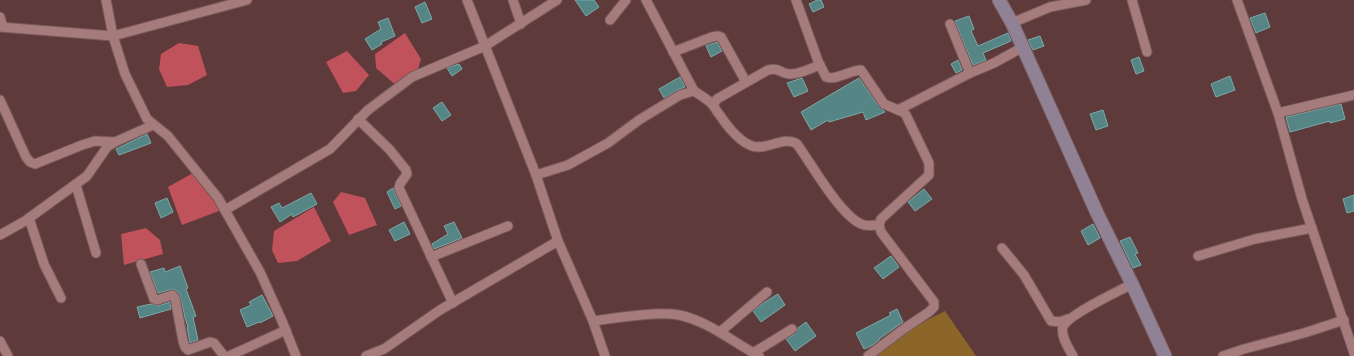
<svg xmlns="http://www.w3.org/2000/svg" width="1354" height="356" font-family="'Source Serif 4',serif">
<rect width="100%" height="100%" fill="#5e3a3b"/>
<path fill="#8b6628" d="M 945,311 L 976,356 L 878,356 C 888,338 926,321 945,311 Z"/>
<g fill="#c0525c">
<path d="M 405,33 L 421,59 L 416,76 L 398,87 L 376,68 L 375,54 Z"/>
<path d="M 179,43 L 198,46 L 207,75 L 188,85 L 167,87 L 159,69 L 161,54 Z"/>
<path d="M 347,51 L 369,75 L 356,91 L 343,93 L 326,62 Z"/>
<path d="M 193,173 L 217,201 L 219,211 L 182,225 L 168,187 Z"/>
<path d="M 341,192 L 365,198 L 377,225 L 349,235 L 333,202 Z"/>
<path d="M 314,207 L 331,241 L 297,261 L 278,263 L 272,250 L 274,231 Z"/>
<path d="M 146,228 L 160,240 L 163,254 L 124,265 L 121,234 Z"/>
</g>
<g fill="#558585" stroke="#79aaab">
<path d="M 575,0 L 594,0 L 599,7 L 586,16 Z"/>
<path d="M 817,0 L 821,0 L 824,7 L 813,12 L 809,4 Z"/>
<path d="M 425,2 L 432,19 L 422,23 L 415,7 Z"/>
<path d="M 1265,13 L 1270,27 L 1256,33 L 1250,18 Z"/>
<path d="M 969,16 L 974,29 L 971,31 L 978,46 L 1008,33 L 1011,41 L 983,53 L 986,60 L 973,65 L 955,21 Z"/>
<path d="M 388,18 L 395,36 L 381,42 L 382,44 L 372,50 L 365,39 L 381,29 L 378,22 Z"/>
<path d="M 1040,36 L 1044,46 L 1033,50 L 1028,40 Z"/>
<path d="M 717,42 L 722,51 L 711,57 L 706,46 Z"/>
<path d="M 1139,57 L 1144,71 L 1136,74 L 1131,60 Z"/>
<path d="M 958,60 L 962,70 L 956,73 L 951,64 Z"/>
<path d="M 459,64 L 462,69 L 452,76 L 447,68 Z"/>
<path d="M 1230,76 L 1235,90 L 1216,97 L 1211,84 Z"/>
<path d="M 680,77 L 685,87 L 677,90 L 664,98 L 659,89 Z"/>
<path d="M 802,78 L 808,91 L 794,97 L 787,83 Z"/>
<path d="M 859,78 L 877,104 L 885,112 L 866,120 L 863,112 L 829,122 L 828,120 L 811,130 L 801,112 Z"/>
<path d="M 442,102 L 451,115 L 442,121 L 433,108 Z"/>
<path d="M 1341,104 L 1345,119 L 1330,123 L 1330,121 L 1290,132 L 1286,117 Z"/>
<path d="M 1103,110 L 1108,126 L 1096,130 L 1090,114 Z"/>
<path d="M 147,134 L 151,143 L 119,155 L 116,149 Z"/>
<path d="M 393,188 L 401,206 L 395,209 L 387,192 Z"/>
<path d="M 924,189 L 932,199 L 915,211 L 908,202 Z"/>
<path d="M 311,193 L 317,204 L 293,217 L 292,214 L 280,222 L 271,207 L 279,203 L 282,208 Z"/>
<path d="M 1354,195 L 1354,211 L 1347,213 L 1343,199 Z"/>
<path d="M 167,198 L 173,212 L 161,218 L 155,203 Z"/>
<path d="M 404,222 L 410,234 L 395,241 L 389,230 Z"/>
<path d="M 454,222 L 462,238 L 434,249 L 432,244 L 448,234 L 444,226 Z"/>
<path d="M 1093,224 L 1100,238 L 1088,245 L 1081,231 Z"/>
<path d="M 1130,237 L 1138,253 L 1135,254 L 1141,265 L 1133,268 L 1120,241 Z"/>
<path d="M 891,256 L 899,267 L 883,279 L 874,268 Z"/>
<path d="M 180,266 L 188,288 L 186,289 L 196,316 L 193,317 L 198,340 L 190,343 L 187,327 L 188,327 L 185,318 L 180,294 L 173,289 L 158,293 L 150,272 L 164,268 L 165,272 Z"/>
<path d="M 778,294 L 785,305 L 761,322 L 753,311 L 765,302 Z"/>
<path d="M 262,295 L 273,316 L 260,323 L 259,322 L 247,327 L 240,310 L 251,305 L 249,302 Z"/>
<path d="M 170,302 L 171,309 L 140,318 L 137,307 L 151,304 L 158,306 Z"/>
<path d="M 897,309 L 903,322 L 879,339 L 879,340 L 873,345 L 864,349 L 856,333 L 891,315 L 889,313 Z"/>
<path d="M 806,322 L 816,336 L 795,351 L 786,339 L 795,334 L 797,331 L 798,328 Z"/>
</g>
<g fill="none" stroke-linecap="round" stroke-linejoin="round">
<g stroke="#78595b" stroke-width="11">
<g id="street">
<path d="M 106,0 L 113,36 L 125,74 L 147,119 L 168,136 L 218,198 L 260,272 L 282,321 L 296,356"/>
<path d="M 467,0 L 536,175 L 558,241 L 593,321 L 605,356"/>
<path d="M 513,0 L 521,24"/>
<path d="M 646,0 L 694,91"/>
<path d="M 796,0 L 818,61 L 826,77 C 835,81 851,70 861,70 L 884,104 L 903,112 L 906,115 L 929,163 L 929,175 L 881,219 L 879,225 L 881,232 L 934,302 L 934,307 L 929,312 L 905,328 L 868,356"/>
<path d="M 1132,0 L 1147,52"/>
<path d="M 1237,0 L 1278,113 L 1302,199 L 1354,353"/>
<path d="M 0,17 L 3,27"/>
<path d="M 610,20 L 626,0"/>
<path d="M 1012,23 L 1050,7 L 1086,0"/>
<path d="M 950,24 L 970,73"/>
<path d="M 0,27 L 113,36 L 247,0"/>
<path d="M 673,52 L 712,37 L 718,36 L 721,37 L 746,82"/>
<path d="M 0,100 L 26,157 L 30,162 L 35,164 L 82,145 L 95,141 L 115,142"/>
<path d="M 713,105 L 717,99 L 768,70 C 780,67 779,73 789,74 C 799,75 811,68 820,65"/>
<path d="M 898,110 L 970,73 L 994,63 L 1023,47"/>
<path d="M 1278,113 L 1354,95"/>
<path d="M 358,119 L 390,150 L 406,170 L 407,174 L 400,184 L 399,188 L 453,303"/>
<path d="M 536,175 L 568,165 L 608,143 L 639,120 L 680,95 L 694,91 C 700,95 707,99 712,104 C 715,107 716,111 719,114 C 727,126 738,141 752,146 C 767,151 784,135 797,144 C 811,163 842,219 864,225 C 868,226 874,225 879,225"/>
<path d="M 76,185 L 96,253"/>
<path d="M 225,210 L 330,149 L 368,110 L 412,77 L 485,46 L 557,0"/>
<path d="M 29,218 L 44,264 L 61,298"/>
<path d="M 0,235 L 25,221 L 87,176 L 107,147 L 115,142 L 153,125"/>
<path d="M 1002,248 L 1024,275 L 1051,321 L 1060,322 L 1068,319"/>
<path d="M 1198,256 L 1255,239 L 1312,228"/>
<path d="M 431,257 L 508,226"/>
<path d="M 141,264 L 154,299 L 157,300 L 172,295 L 175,298 L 183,341 L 185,347 L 188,350 L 210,342 L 214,343 L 224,356"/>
<path d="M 593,321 C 616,318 657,311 679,315 C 708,321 733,342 759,356"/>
<path d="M 720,332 L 767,292"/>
<path d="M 0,341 L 8,356"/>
<path d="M 753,353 L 792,329"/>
<path d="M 229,356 L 286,330"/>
<path d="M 366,356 L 384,349 L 440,310 L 558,241"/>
<path d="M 1073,356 C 1069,349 1060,335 1063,327 C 1067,315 1119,291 1132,284"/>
<path d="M 1223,356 L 1244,349 L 1304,333 L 1344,320"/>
</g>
</g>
<g stroke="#78595b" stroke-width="15">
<path id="secondary" d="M 999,0 L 1012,23 L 1097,213 L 1132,284 L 1165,356"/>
</g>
<use href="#street" stroke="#a57b7c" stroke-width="9"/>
<use href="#secondary" stroke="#918195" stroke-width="13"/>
</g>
</svg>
